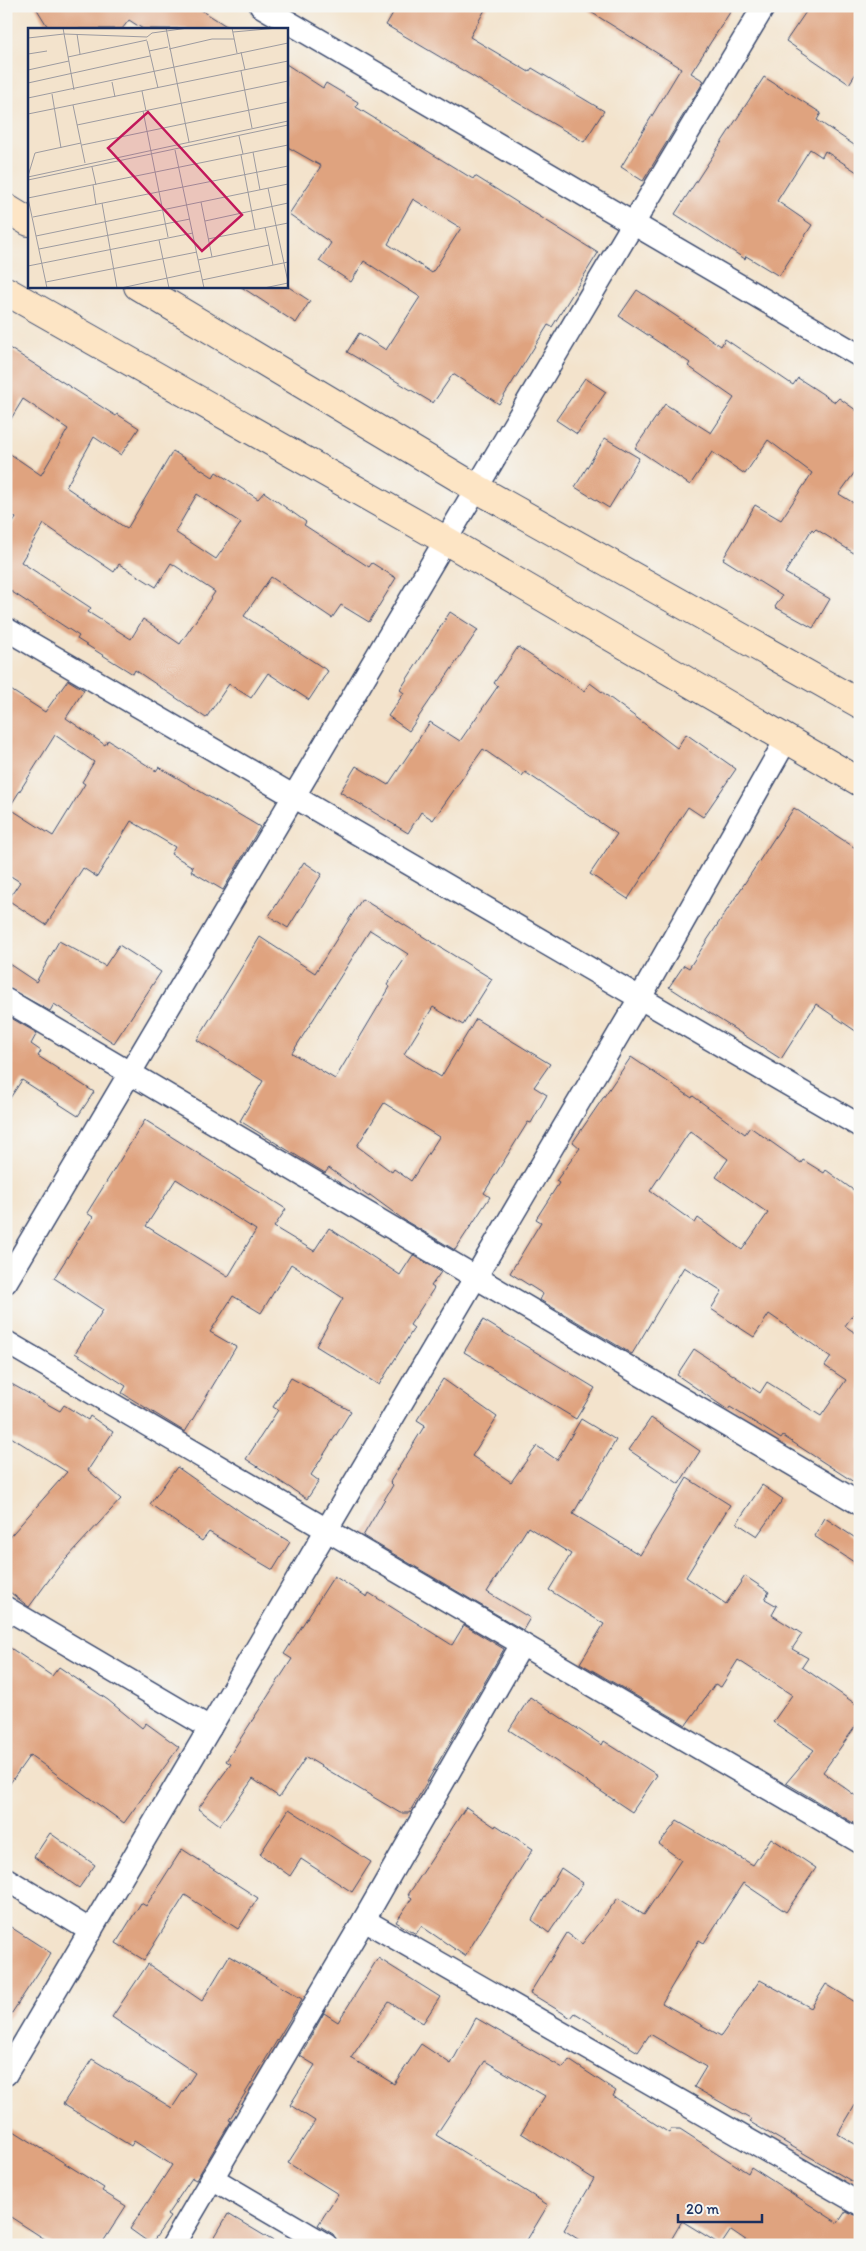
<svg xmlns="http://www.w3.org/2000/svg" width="866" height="2251" font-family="Itim,sans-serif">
<rect width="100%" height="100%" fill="#f6f6f2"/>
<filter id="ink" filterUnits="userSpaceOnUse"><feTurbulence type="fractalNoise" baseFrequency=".02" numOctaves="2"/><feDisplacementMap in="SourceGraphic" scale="10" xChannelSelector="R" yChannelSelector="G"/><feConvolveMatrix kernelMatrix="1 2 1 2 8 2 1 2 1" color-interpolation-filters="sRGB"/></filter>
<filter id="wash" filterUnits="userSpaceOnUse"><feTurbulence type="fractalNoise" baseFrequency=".0096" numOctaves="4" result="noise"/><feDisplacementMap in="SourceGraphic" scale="20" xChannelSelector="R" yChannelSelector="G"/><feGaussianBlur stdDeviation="1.12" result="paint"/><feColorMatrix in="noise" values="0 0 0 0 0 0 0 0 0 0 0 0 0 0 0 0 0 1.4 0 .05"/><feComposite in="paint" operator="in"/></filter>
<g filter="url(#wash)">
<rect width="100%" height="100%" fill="#f3e3cc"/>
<g id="blocks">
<g fill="#dfa37f" fill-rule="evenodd">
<path d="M 35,6 L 195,6 L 231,29 L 143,29 L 129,20 L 122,29 L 49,29 Z"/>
<path d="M 397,6 L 487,6 L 470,37 L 529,72 L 532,68 L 604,111 L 584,142 L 386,25 Z"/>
<path d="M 581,6 L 734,6 L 691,73 L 704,81 L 643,181 L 621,167 L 681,68 Z"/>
<path d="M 810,6 L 860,6 L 860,67 L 849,84 L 786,41 Z"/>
<path d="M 286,64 L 323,88 L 326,83 L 358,102 L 356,107 L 473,179 L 475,176 L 598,253 L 552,327 L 548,325 L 499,404 L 453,374 L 433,403 L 347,352 L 359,333 L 386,350 L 420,297 L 364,261 L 351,282 L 319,261 L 331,243 L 289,214 L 321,166 L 286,146 ZM 413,199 L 461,228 L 432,273 L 388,244 Z"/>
<path d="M 764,77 L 821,113 L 817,120 L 860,149 L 860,174 L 825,151 L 822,157 L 810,149 L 777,201 L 812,225 L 779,276 L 746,256 L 745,259 L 675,214 Z"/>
<path d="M 240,286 L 287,286 L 310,301 L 296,323 Z"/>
<path d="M 637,290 L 721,346 L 725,339 L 793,385 L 798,378 L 835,402 L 839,398 L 860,413 L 860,465 L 839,494 L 860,507 L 860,557 L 816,529 L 814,531 L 812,529 L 785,573 L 830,599 L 813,628 L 775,607 L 782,596 L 723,559 L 755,505 L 781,520 L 812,473 L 768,440 L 745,474 L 712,452 L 690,485 L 635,448 L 665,404 L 711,433 L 734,398 L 688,366 L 690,363 L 619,316 Z"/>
<path d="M 6,346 L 116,416 L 117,414 L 139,428 L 121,455 L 94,437 L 66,487 L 127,529 L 173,451 L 213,477 L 216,472 L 258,499 L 264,492 L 306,522 L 304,525 L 369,567 L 372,563 L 396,578 L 369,622 L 341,605 L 332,618 L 271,577 L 244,616 L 328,671 L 309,700 L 268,673 L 251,698 L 229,684 L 206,718 L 135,670 L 133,674 L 77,639 L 79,636 L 6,588 L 6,534 L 16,518 L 6,512 L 6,451 L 41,475 L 68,429 L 23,399 L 6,427 ZM 197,494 L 241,523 L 216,559 L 175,532 ZM 44,524 L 114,572 L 119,564 L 156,587 L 171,563 L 215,592 L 180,644 L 143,619 L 131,639 L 88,612 L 91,608 L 21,562 Z"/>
<path d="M 585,378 L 606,392 L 577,434 L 556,420 Z"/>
<path d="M 605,438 L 639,458 L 609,508 L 575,487 Z"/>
<path d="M 450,612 L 478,630 L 409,731 L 388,716 L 404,693 L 400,690 Z"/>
<path d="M 518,647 L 584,691 L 590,683 L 677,748 L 686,734 L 736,769 L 703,817 L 688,807 L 628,899 L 590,874 L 617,834 L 525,772 L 522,776 L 483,749 L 433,820 L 421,812 L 408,833 L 340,792 L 356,766 L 388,785 L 430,722 L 460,741 L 498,686 L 494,683 Z"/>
<path d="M 68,680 L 84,690 L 66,718 L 105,745 L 108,740 L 156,771 L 159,767 L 260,827 L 223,890 L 191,871 L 193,867 L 171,854 L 175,847 L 131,821 L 97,877 L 83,868 L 46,925 L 8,900 L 20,882 L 6,873 L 6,687 L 45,712 ZM 55,735 L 94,762 L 82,782 L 85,784 L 53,836 L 9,808 Z"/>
<path d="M 794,808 L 860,851 L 860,1034 L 816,1004 L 781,1059 L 669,987 L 684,965 L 689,968 Z"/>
<path d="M 304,862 L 322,874 L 288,928 L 269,916 Z"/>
<path d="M 362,899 L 492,979 L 463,1025 L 433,1007 L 404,1054 L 441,1077 L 476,1019 L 550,1064 L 534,1087 L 547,1095 L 531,1123 L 528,1122 L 484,1193 L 490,1197 L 455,1250 L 404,1220 L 370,1195 L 369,1197 L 329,1168 L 325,1173 L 240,1121 L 263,1081 L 197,1040 L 260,937 L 315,973 ZM 370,930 L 408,954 L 387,985 L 390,987 L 335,1079 L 292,1053 ZM 384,1103 L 439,1137 L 411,1181 L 394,1169 L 392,1172 L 357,1146 Z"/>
<path d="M 59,941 L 105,966 L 119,945 L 161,972 L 114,1043 L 54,1004 L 50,1011 L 6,987 L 6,962 L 36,982 Z"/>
<path d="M 6,1015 L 37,1033 L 31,1044 L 41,1051 L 38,1056 L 94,1092 L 78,1116 L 22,1080 L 6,1104 Z"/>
<path d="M 631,1057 L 692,1098 L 693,1096 L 745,1134 L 750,1127 L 801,1163 L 803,1160 L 824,1173 L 826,1170 L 860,1195 L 860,1304 L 845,1326 L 860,1336 L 860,1486 L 783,1436 L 781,1439 L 730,1407 L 728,1410 L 677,1375 L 694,1349 L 760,1393 L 767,1382 L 821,1416 L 846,1380 L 825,1366 L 831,1357 L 769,1314 L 754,1337 L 711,1309 L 722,1291 L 684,1267 L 632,1354 L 540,1300 L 543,1294 L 510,1273 L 541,1222 L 536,1219 L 559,1183 L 556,1181 L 580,1148 L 573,1142 ZM 690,1131 L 728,1159 L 716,1177 L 768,1213 L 742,1250 L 698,1218 L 695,1223 L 650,1191 Z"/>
<path d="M 145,1120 L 286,1209 L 274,1227 L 314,1251 L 329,1228 L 400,1275 L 413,1255 L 441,1272 L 431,1286 L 434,1288 L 410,1325 L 414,1328 L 379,1385 L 316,1346 L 343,1298 L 291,1264 L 261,1313 L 233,1296 L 210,1332 L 236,1347 L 185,1432 L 122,1393 L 126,1386 L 75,1353 L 103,1310 L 54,1278 L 93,1217 L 87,1213 ZM 176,1179 L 256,1230 L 228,1277 L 146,1226 Z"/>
<path d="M 483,1320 L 595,1388 L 576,1419 L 464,1352 Z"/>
<path d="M 291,1378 L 351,1411 L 311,1475 L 319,1481 L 307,1499 L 246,1459 L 278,1410 L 273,1407 Z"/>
<path d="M 443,1379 L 497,1417 L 472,1456 L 511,1482 L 537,1446 L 557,1460 L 581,1419 L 616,1440 L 573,1514 L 640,1555 L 687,1478 L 730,1505 L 686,1577 L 726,1604 L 745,1576 L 769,1592 L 765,1599 L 777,1606 L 772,1615 L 802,1634 L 792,1649 L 808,1658 L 802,1667 L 860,1707 L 860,1720 L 823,1772 L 860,1799 L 860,1827 L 786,1783 L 814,1750 L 773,1722 L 792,1695 L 738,1660 L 721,1687 L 715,1684 L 686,1725 L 580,1663 L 604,1624 L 549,1590 L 571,1554 L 528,1527 L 487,1592 L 530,1618 L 523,1630 L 363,1536 L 393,1485 L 390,1482 L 425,1425 L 417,1420 Z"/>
<path d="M 6,1381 L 60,1411 L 64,1405 L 88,1420 L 90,1416 L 113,1432 L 88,1470 L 121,1499 L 57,1569 L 29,1607 L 6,1589 L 6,1541 L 67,1472 L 6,1434 Z"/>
<path d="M 651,1418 L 700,1451 L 679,1484 L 629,1450 Z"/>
<path d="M 177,1467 L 244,1514 L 290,1542 L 273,1570 L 209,1532 L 202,1541 L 150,1504 Z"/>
<path d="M 762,1485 L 783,1499 L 757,1536 L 737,1523 Z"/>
<path d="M 825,1518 L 860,1541 L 860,1566 L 814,1536 Z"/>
<path d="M 334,1576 L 367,1597 L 369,1593 L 452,1645 L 464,1625 L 504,1649 L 409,1813 L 400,1813 L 306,1757 L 279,1797 L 253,1779 L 220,1825 L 198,1809 L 231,1764 L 226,1761 L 292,1659 L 284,1654 Z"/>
<path d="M 6,1645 L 52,1676 L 59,1667 L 108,1700 L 142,1728 L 146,1723 L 179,1747 L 124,1823 L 30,1755 L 6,1789 Z"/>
<path d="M 530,1697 L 602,1745 L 604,1741 L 657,1775 L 632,1812 L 509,1730 Z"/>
<path d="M 466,1807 L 495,1827 L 496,1825 L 533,1849 L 465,1956 L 421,1926 L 416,1934 L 396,1922 L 412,1898 L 408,1895 Z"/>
<path d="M 289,1809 L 371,1862 L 352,1892 L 301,1859 L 290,1876 L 260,1854 Z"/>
<path d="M 677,1821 L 753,1865 L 771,1838 L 816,1868 L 786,1912 L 743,1883 L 704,1943 L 699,1940 L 662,2003 L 721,2036 L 760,1980 L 811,2008 L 826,1984 L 860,2005 L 860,2097 L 838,2134 L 860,2147 L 860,2186 L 750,2122 L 752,2120 L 694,2087 L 706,2067 L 650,2034 L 638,2052 L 575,2013 L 571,2018 L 530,1993 L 567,1933 L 582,1944 L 618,1898 L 644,1915 L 681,1860 L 659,1844 Z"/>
<path d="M 50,1833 L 95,1865 L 79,1888 L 34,1857 Z"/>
<path d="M 182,1849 L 258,1898 L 238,1929 L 185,1895 L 144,1960 L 116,1943 L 141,1903 L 146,1906 Z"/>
<path d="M 561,1868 L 583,1883 L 549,1933 L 532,1920 Z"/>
<path d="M 6,1924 L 51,1953 L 6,2022 Z"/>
<path d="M 229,1956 L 302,1999 L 229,2120 L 231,2121 L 196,2180 L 192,2178 L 167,2215 L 170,2217 L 151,2244 L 130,2229 L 172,2165 L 134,2141 L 131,2146 L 63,2104 L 92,2059 L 172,2108 L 195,2073 L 112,2017 L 148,1964 L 202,2001 Z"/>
<path d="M 378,1958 L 440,1997 L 423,2023 L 389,2002 L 351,2058 L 394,2084 L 421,2044 L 451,2064 L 476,2018 L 563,2068 L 569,2060 L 616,2091 L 613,2096 L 669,2133 L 671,2129 L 680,2129 L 748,2173 L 751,2167 L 838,2223 L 846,2211 L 860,2217 L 860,2245 L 753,2245 L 731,2230 L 721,2245 L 682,2221 L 668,2245 L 587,2245 L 564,2230 L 594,2179 L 521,2133 L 545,2096 L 485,2061 L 436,2135 L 548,2205 L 524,2245 L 339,2245 L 333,2234 L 318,2225 L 338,2194 L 288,2163 L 315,2121 L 290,2105 L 315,2065 L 300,2056 L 324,2013 L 338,2022 Z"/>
<path d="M 6,2126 L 104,2188 L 102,2191 L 126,2206 L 101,2245 L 54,2245 L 6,2214 Z"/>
<path d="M 228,2214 L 280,2245 L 210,2245 Z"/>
</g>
</g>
</g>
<g filter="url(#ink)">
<use href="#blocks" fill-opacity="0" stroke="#3b4a6e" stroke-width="1"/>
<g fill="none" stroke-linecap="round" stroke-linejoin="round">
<g stroke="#3b4a6e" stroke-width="25">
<g id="minor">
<path d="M 261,6 L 860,356"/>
<path d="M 6,629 L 860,1126"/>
<path d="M 6,1000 L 860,1504"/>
<path d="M 6,1282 L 633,224 L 764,6"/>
<path d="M 6,1342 L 860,1842"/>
<path d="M 6,1608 L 210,1728"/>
<path d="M 6,1879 L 91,1931"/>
<path d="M 364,1920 L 860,2204"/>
<path d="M 6,2074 L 640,998 L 786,740"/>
<path d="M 212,2178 L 326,2245"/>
<path d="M 173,2245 L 364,1920 L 522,1644"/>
</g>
</g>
<g stroke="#3b4a6e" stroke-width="30">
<g id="secondary">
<path d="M 6,208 L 29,222"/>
<path d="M 138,286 L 476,488 L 860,704"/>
<path d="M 6,291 L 445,540 L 860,782"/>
</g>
</g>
<use href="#minor" stroke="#fff" stroke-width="22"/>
<use href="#secondary" stroke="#fde5c5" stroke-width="28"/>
</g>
</g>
<g transform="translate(28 28)">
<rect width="260" height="260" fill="#f3e3cc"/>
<path fill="none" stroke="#9d9ba0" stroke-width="1" d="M 35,0 L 46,62M 138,0 L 161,114M 204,0 L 209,25M 205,4 L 250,0M 49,6 L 52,26M 0,10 L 36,6 L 119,9 L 124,5 L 160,0M 119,13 L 130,60M 141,21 L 184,11 L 206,11M 121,23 L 140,19M 213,24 L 217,42M 0,26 L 19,23M 40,29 L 119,12M 0,42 L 41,33M 213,43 L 224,100M 84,54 L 87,69M 0,55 L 122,28M 114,63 L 118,83M 24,66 L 33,120M 0,70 L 260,15M 45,77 L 57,135M 115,83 L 140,209M 0,86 L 260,33M 49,97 L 260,53M 211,108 L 215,126M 54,117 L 260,74M 147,122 L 176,260M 225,124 L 232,162M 213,127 L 227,201M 64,139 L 68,157M 0,148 L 7,125 L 53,115M 0,149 L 260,93M 0,152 L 260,97M 65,157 L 68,177M 240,160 L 260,254M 0,170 L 260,117M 0,170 L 19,260M 173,174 L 184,229M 74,175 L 89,260M 5,189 L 260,138M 177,193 L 260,175M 237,199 L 245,237M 8,208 L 260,156M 180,211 L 260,195M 131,212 L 141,260M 11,221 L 162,191M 170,232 L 241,217M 0,238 L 165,205M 174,252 L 260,234M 18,254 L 169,224M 93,260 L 172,243M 236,260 L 260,255"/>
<path fill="#c2185b" fill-opacity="0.15" stroke="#c2185b" stroke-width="2.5" d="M 120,84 L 214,187 L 174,223 L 80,120 Z"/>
<rect width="260" height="260" fill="none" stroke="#1b2f5e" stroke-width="2.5"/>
</g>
<rect width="866" height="2251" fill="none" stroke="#f6f6f2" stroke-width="25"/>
<path d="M678 2214v8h84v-8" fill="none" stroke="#1b2f5e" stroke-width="2.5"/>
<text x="686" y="2214" font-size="15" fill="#1b2f5e" stroke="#f6f6f2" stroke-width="4" paint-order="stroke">20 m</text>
</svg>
